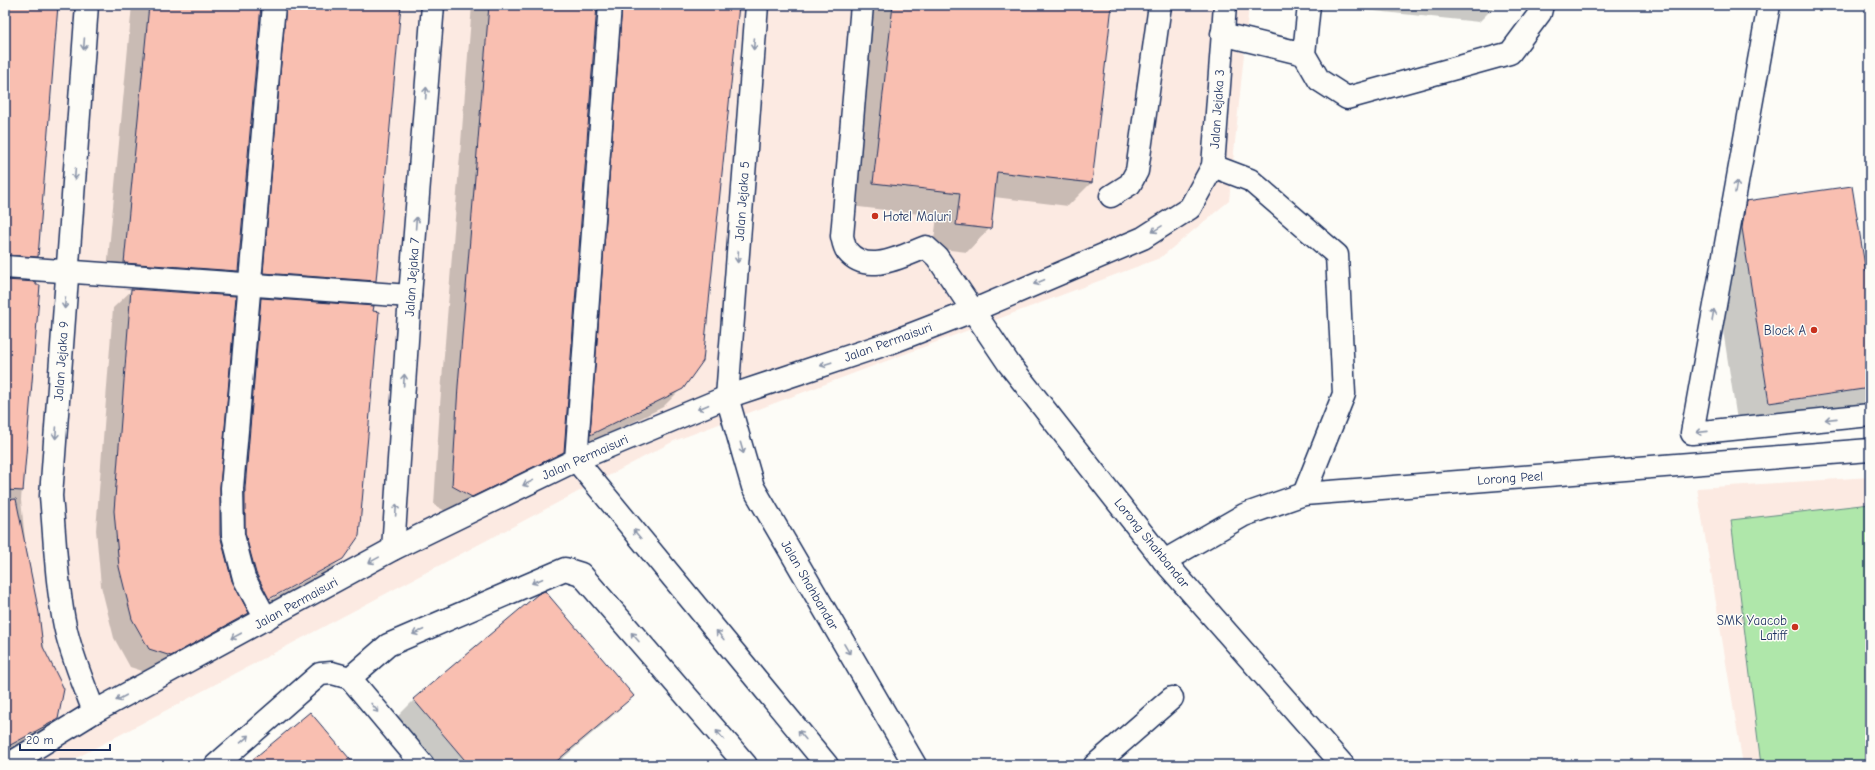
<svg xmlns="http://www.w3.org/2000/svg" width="1875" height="770" font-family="'Comic Neue',sans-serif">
<rect width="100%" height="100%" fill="#fdfcf7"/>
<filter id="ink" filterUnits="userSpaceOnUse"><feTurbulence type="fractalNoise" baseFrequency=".025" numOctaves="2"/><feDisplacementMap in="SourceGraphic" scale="8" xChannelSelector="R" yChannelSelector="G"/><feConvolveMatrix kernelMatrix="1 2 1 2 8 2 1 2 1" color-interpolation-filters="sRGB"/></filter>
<g filter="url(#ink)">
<g fill="#fceae2">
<path d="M 5,5 L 1249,5 L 1229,201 L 1160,258 L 674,441 L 63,765 L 5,765 Z"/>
<path d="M 1870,477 L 1870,765 L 1743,765 L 1697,488 Z"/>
</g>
<path fill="#afe7aa" stroke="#658b84" d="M 1870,504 L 1870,765 L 1761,765 L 1731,520 Z"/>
<g fill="#0003" fill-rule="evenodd">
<path d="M 5,5 L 57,5 L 37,256 L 18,276 L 5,275 Z"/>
<path d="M 132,5 L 400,5 L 375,281 L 356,299 L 245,291 L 263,13 L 260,12 L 237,271 L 219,289 L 106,281 Z"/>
<path d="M 472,5 L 738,5 L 682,388 L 663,407 L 572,453 L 599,13 L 596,12 L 563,451 L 544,470 L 453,515 L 434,505 L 440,405 Z"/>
<path d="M 872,5 L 1111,5 L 1091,183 L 1068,206 L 994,197 L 990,228 L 967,252 L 933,248 L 937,216 L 850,206 Z"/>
<path d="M 1317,5 L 1496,5 L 1479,22 Z"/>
<path d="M 1747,202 L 1865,273 L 1870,273 L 1870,413 L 1739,433 L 1712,259 L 1717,232 Z"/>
<path d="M 5,279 L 35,283 L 35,286 L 39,286 L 21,500 L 26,550 L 57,718 L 37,737 L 5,755 Z"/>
<path d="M 132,290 L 219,487 L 220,535 L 231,582 L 237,592 L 227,552 L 243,318 L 261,299 L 342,558 L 323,577 L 251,617 L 248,613 L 229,632 L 152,674 L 130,667 L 114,638 L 101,586 L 96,530 L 113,308 ZM 335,562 L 335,564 L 266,602 L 265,601 Z"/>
<path d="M 632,696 L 609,719 L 555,765 L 426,765 L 391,723 L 414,700 Z"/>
</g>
<g fill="#f9bfb1" stroke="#1b2f5e">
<path d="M 5,5 L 58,5 L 38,257 L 5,255 Z"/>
<path d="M 149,5 L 261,5 L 238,271 L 124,263 Z"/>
<path d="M 286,5 L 401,5 L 376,281 L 263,273 Z"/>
<path d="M 489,5 L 597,5 L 564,452 L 472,497 L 452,486 L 458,386 Z"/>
<path d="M 622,5 L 739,5 L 703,361 L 683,389 L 590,435 Z"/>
<path d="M 893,5 L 1112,5 L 1092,183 L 997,172 L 991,229 L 956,225 L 960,193 L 873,183 Z"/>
<path d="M 1852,186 L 1866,272 L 1870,272 L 1870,388 L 1769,403 L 1742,228 L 1746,201 Z"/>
<path d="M 5,280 L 36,282 L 36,285 L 40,285 L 23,491 L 5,490 Z"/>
<path d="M 131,289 L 236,296 L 220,487 L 220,535 L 232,581 L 249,613 L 171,656 L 149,649 L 132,619 L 119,567 L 114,511 Z"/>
<path d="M 261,298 L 374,306 L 373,311 L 379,312 L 359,536 L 343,559 L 269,599 L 256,573 L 245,533 L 245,488 Z"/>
<path d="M 16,499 L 39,613 L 43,647 L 64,689 L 58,719 L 5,748 L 5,500 Z"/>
<path d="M 545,591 L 634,696 L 552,765 L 469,765 L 413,699 L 538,594 Z"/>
<path d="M 310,712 L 355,765 L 246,765 Z"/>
</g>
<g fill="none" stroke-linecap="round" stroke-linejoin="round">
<g stroke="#1b2f5e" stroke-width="25">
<g id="minor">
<path d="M 87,5 L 51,496 C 55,539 56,583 65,626 C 71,655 84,684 94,712"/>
<path d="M 757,5 L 727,397 L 753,487 L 915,765"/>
<path d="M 862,5 L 842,236 C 843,240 844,247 847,251 C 867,276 902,256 926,247 L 937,257 L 1009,364 L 1164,561 L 1343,765"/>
<path d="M 1309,5 L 1304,54 L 1319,80 L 1347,98 L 1510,53 L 1540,13 L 1542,5"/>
<path d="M 1769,5 L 1692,433 L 1870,415"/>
<path d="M 1222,34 L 1304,54"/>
<path d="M 1213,166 L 1250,180 L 1337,255 L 1344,394 L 1304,494"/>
<path d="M 1111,196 L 1130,184 L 1137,171 L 1160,5"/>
<path d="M 5,267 L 410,296"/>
<path d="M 576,460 L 610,5"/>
<path d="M 576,460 L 827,765"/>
<path d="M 393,549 L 410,296 L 433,5"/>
<path d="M 1164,561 L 1244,515 L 1304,494 L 1870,450"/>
<path d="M 266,619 L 244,578 L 233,535 L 232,488 L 274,5"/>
<path d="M 350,678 L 388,645 L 565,569 L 581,574 L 746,765"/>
<path d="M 8,765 L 94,712 L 393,549 L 576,460 L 727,397 L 892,342 L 972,311 L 1143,238 L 1190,208 L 1213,166 L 1225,5"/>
<path d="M 216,765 L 320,674 L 332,673 L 350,678 L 423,765"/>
<path d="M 1095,765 L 1172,698"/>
</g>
</g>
<use href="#minor" stroke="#fdfcf7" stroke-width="22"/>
</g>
<defs><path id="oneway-shaft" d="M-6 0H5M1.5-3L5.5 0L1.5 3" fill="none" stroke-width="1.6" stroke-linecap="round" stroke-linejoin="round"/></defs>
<g stroke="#8c96aa">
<use href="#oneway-shaft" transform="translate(84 44) rotate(94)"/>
<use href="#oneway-shaft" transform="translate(754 44) rotate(94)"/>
<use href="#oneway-shaft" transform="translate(426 93) rotate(-86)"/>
<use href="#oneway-shaft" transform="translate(75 174) rotate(94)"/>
<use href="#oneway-shaft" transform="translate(1736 187) rotate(-80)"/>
<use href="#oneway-shaft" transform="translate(416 223) rotate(-86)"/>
<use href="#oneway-shaft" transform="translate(1157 229) rotate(148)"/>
<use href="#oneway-shaft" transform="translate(738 257) rotate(94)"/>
<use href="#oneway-shaft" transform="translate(1039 282) rotate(157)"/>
<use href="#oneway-shaft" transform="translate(65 303) rotate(94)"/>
<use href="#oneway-shaft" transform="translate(1713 315) rotate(-80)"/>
<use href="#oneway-shaft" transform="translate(826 364) rotate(162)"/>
<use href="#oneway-shaft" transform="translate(404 380) rotate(-86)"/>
<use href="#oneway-shaft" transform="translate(703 407) rotate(157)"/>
<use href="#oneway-shaft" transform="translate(1831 419) rotate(174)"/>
<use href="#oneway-shaft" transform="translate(1702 432) rotate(174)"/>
<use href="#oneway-shaft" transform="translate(56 433) rotate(94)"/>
<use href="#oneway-shaft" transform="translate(742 448) rotate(74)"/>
<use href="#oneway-shaft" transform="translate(528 483) rotate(154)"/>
<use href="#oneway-shaft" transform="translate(396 510) rotate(-86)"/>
<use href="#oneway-shaft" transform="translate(637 534) rotate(-130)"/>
<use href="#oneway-shaft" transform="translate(374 560) rotate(151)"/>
<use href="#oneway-shaft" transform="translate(537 581) rotate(157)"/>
<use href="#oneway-shaft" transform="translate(418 632) rotate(157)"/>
<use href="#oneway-shaft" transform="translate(720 635) rotate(-130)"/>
<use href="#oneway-shaft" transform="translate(236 636) rotate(152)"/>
<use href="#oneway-shaft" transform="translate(635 637) rotate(-131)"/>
<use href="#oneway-shaft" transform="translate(847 649) rotate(60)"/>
<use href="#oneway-shaft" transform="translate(121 698) rotate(152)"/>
<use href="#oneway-shaft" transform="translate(375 708) rotate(50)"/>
<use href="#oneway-shaft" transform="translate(720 735) rotate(-131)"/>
<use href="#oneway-shaft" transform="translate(802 735) rotate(-130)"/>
<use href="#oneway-shaft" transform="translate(245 739) rotate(-41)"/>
</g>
</g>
<g fill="#c8321e" stroke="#fdfcf7" stroke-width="1.5">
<circle cx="875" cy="216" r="4"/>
<circle cx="1814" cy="330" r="4"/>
<circle cx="1795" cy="627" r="4"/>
</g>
<g text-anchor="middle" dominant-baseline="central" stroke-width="3" stroke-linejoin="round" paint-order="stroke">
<g font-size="13" fill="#1b2f5e" stroke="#fdfcf7">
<text transform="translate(1217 109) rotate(-86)">Jalan Jejaka 3</text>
<text transform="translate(742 201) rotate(-86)">Jalan Jejaka 5</text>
<text transform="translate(412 277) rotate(-86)">Jalan Jejaka 7</text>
<text transform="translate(888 342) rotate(-20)">Jalan Permaisuri</text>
<text transform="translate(61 361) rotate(-86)">Jalan Jejaka 9</text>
<text transform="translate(585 457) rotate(-24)">Jalan Permaisuri</text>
<text transform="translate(1510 478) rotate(-4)">Lorong Peel</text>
<text transform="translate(1152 543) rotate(51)">Lorong Shahbandar</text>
<text transform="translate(810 585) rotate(60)">Jalan Shahbandar</text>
<text transform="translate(296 603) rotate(-29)">Jalan Permaisuri</text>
</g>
<g font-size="13" fill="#1b2f5e" stroke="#fdfcf7" text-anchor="end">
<text x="883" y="216" text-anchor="start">Hotel Maluri</text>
<text x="1806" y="330">Block A</text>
<text x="1787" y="620">SMK Yaacob<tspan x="1787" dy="15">Latiff</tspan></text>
</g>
</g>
<rect width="1875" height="770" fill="none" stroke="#fdfcf7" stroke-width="20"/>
<rect x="10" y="10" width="1855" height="750" fill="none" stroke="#1b2f5e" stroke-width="1.5" filter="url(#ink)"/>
<path d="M20 744v6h90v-6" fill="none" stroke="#1b2f5e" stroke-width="2"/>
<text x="26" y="744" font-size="12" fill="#1b2f5e" stroke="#fdfcf7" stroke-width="3" paint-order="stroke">20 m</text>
</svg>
